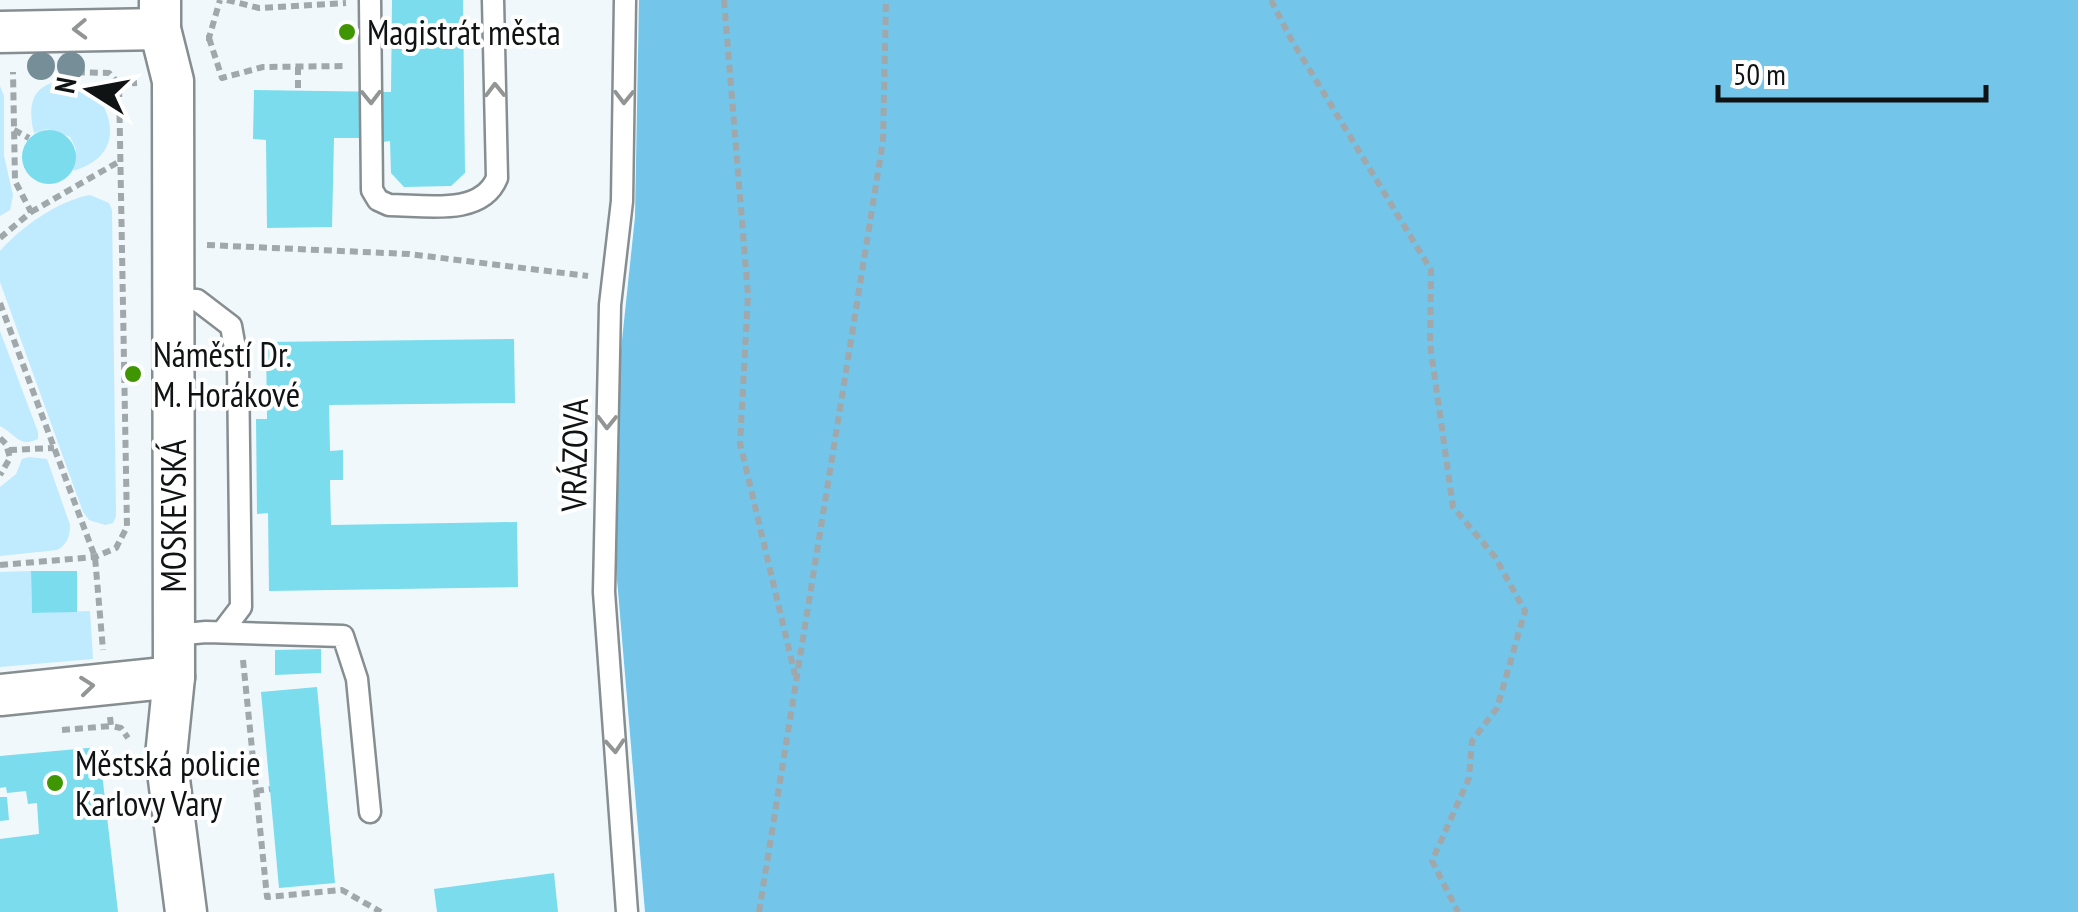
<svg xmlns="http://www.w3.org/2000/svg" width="2078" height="912" font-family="'PT Sans Narrow',sans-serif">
<rect width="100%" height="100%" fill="#f0f8fc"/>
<g fill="#c0eafe">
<path d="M 60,81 L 94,90 C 119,125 117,158 73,171 L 76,149 L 70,137 L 47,129 L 34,133 C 28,107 30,86 60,81 Z"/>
<path d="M 0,86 L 4,96 L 4,156 L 13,195 L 10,210 L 0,216 Z"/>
<path d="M 90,195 L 109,203 L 112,210 L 116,516 L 113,523 L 105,525 L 89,520 L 83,512 L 0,282 L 0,251 C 22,226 58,201 90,195 Z"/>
<path d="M 0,331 L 38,432 L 38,439 C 18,448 16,434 0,426 Z"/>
<path d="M 29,457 L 47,459 L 70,525 C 70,536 67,545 57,550 L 0,556 L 0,487 L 16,474 L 22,459 Z"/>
<path d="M 31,571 L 32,613 L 90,611 L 93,659 L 0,667 L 0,572 Z"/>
</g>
<path fill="#73c5e9" d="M 639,0 L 2078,0 L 2078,912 L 645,912 L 617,579 L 616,397 L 635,217 Z"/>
<g fill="#7adced">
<path d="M 392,0 L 463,0 L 465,173 L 451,186 L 404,187 L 391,173 L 390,141 L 383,142 L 383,138 L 334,138 L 332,227 L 267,228 L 266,140 L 253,139 L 254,90 L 391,92 Z"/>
<circle cx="49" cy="157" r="27"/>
<path d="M 514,339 L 515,403 L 329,405 L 330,451 L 343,450 L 343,480 L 330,480 L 331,525 L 517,522 L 518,587 L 269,591 L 268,513 L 257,514 L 256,419 L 267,419 L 266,342 Z"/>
<path d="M 31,571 L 77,571 L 77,612 L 32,613 Z"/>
<path d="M 321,649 L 321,673 L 275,675 L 275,650 Z"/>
<path d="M 317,687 L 335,883 L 279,888 L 261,692 Z"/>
<path d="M 99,747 L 118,912 L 0,912 L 0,839 L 39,834 L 37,803 L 28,804 L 26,791 L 7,793 L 6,787 L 0,788 L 0,756 Z"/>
<path d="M 0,797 L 7,797 L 9,820 L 0,821 Z"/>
<path d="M 554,873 L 558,912 L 437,912 L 434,889 Z"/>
</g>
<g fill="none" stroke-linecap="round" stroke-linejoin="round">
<g stroke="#878e91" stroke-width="25">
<g id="lane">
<path d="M 370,0 L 372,190 L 378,200 L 389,205 C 424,205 481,217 497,178 L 493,0"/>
<path d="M 625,0 L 622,201 L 610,305 L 604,592 L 627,912"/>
<path d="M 173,299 L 197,300 L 231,326 L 238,365 L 241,607 L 222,632"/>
<path d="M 174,635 L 206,632 L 343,636 L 357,679 L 370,812"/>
</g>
</g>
<g stroke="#878e91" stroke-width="45">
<g id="street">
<path d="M 160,0 L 160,29 L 173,81 L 174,677 L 166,756 L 186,912"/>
<path d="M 0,32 L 160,29"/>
<path d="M 0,695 L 174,677"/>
</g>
</g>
<g stroke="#a1a8ab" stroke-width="6" stroke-dasharray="8 5" stroke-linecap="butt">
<path d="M 227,0 L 259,8 L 346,3"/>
<path d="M 724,0 L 748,295 L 740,443 L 795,675"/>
<path d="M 1271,0 L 1291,39 L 1431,270 L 1430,344 L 1453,507 L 1495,557 L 1525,611 L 1497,708 L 1472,741 L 1469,778 L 1432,861 L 1458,912"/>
<path d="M 206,38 L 209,38 L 220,0"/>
<path d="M 209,38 L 222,78 L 263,67 L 346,66"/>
<path d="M 298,67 L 298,90"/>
<path d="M 119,84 L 137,83"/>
<path d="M 14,130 L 29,138"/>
<path d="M 31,212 L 120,161"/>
<path d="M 0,238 L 31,212 L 15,181 L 13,72"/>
<path d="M 207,245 L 409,254 L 588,276"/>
<path d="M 0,303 L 95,557 L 103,650"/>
<path d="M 0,438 L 6,444 L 10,458 L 0,475"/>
<path d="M 9,450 L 54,448"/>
<path d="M 0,565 L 95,557 L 116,548 L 127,527 L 119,84 L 109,73 L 66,72"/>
<path d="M 243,660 L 267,897 L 342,890 L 381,912"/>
<path d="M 110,717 L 111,726 L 121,728 L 128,738"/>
<path d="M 62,730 L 111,726"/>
<path d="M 256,791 L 270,789"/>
<path d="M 759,912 L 883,141 L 886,0"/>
</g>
<use href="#lane" stroke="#fff" stroke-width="20"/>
<use href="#street" stroke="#fff" stroke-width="40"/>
</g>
<g fill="#768e98">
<circle cx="41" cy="66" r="14"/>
<circle cx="71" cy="66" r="14"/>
</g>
<defs><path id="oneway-chevron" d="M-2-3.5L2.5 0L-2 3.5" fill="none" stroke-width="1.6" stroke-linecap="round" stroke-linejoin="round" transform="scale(2.5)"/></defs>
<g stroke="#939595">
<use href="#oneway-chevron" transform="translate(80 29) rotate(178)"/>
<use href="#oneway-chevron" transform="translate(495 90) rotate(-91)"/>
<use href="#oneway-chevron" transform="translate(371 97) rotate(89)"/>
<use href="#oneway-chevron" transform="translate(624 97) rotate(91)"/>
<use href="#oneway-chevron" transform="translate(607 422) rotate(91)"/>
<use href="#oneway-chevron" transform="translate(87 686) rotate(-6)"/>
<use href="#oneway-chevron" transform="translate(615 746) rotate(86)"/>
</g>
<g fill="#409503" stroke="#fff" stroke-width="4">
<circle cx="347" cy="32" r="10"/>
<circle cx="133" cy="374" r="10"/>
<circle cx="55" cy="783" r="10"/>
</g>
<g text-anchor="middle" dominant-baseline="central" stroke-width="8" stroke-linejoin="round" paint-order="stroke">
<g font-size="35" fill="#101314" stroke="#fff" text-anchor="start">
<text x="367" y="32">Magistrát města</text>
<text x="153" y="354">Náměstí Dr.<tspan x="153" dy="40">M. Horákové</tspan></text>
<text x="75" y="763">Městská policie<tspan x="75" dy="40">Karlovy Vary</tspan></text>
</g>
<g font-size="35" fill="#101314" stroke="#fff">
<text transform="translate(574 455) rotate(-89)">VRÁZOVA</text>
<text transform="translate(173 516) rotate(-90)">MOSKEVSKÁ</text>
</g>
</g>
<g transform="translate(90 90) rotate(281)" stroke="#ffffff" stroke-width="8" paint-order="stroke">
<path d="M0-8L18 38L0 25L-18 38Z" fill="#101314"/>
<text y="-15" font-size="28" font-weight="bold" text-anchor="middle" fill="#101314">N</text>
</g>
<path d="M1718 85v15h268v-15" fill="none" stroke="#101314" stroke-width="5"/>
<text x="1733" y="85" font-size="30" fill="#101314" stroke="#ffffff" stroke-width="8" paint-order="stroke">50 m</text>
</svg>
